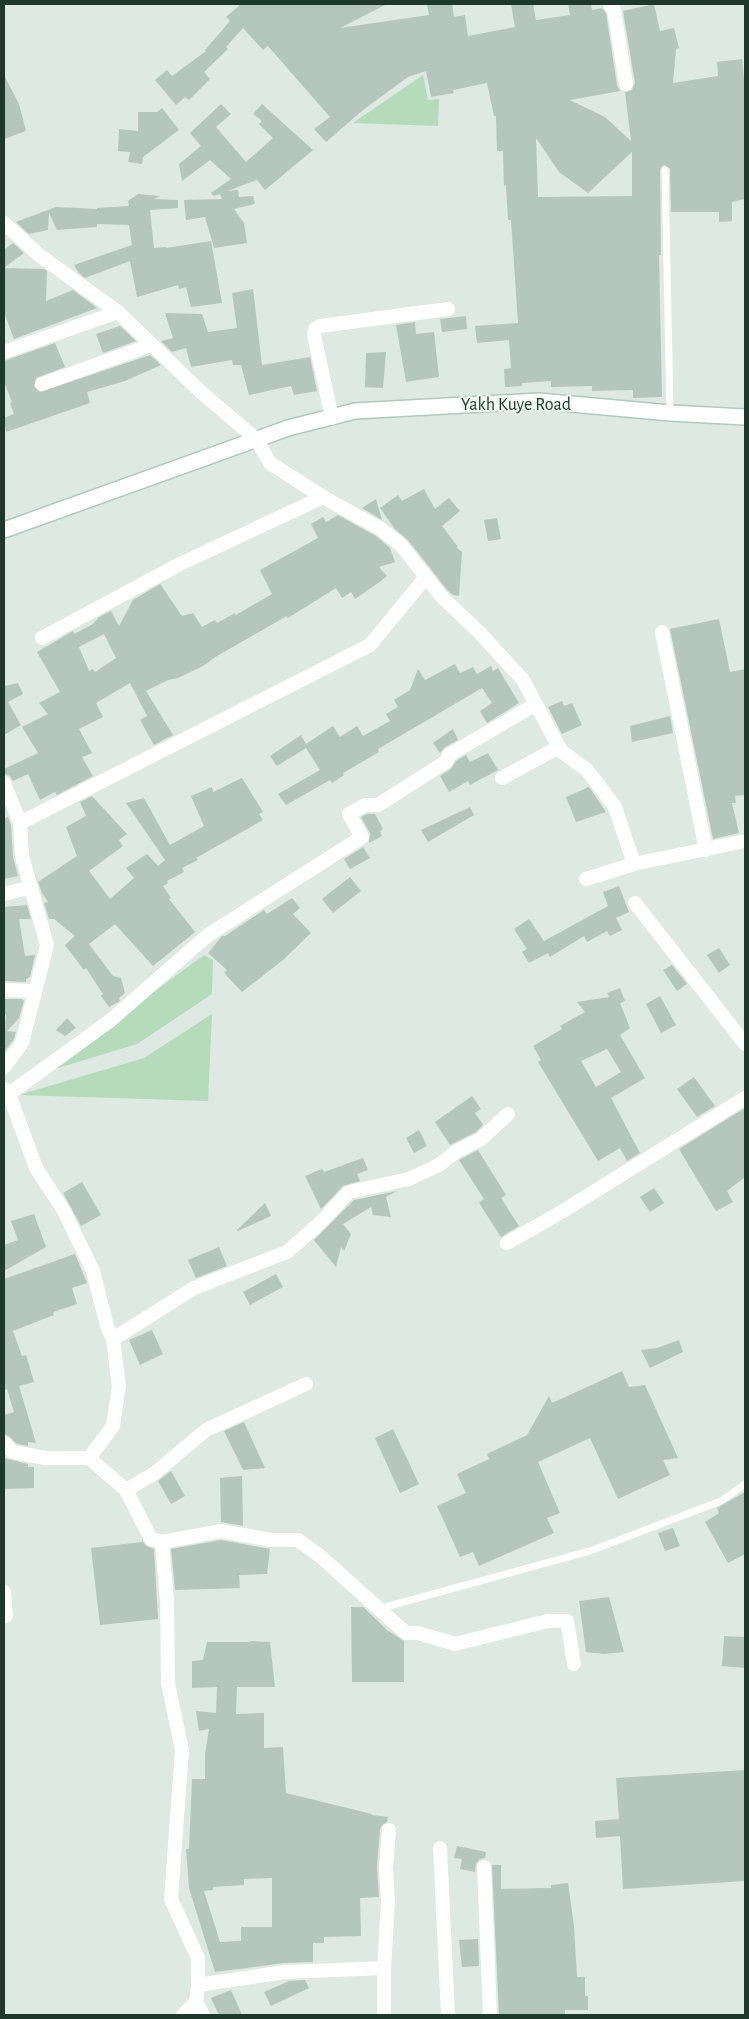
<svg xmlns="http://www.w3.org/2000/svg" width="749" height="2019" font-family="'Alegreya Sans',sans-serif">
<rect width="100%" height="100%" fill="#dde9e2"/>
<g fill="#b5dbbb">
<path d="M 423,75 L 428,100 L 439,99 L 438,126 L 353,123 Z"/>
<path d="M 204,955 L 213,960 L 212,994 L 137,1044 L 45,1072 Z"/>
<path d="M 212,1014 L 208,1101 L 19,1095 L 144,1058 Z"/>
</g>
<g fill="#b5c6be" fill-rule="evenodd">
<path d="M 241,4 L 387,4 L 340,28 L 429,15 L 427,4 L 452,4 L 454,17 L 465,15 L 468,36 L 515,27 L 511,4 L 533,4 L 536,20 L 570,15 L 568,4 L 591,4 L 592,10 L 602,8 L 606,13 L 617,85 L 620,91 L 570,100 L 605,117 L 631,141 L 625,92 L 632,90 L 635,83 L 623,11 L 654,4 L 660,31 L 674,28 L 679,48 L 676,49 L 673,83 L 718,76 L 717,62 L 742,59 L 745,89 L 745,199 L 732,202 L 732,221 L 719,222 L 719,212 L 671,212 L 670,169 L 665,165 L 662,166 L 660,170 L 661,255 L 659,255 L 662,397 L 633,398 L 633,390 L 592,391 L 592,386 L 551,387 L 551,381 L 522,383 L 522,386 L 505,387 L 504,369 L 511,368 L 509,340 L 477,343 L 475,326 L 518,323 L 511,220 L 508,220 L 506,185 L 504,186 L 503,151 L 497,151 L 496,116 L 494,116 L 487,83 L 453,90 L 454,93 L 431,97 L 426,71 L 408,77 L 363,110 L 326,142 L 314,129 L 330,117 L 268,46 L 263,50 L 243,28 L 226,47 L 228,49 L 204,72 L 210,79 L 189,100 L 185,97 L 176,105 L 155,80 L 167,70 L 172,76 L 206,51 L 205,50 L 230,21 L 226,17 ZM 536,138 L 559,172 L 588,193 L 632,152 L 632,196 L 538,197 Z"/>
<path d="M 4,75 L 19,104 L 26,131 L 4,139 Z"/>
<path d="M 221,104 L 231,114 L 216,127 L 246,162 L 273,138 L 259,124 L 262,121 L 253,114 L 262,104 L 313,150 L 265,190 L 257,180 L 227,191 L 238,190 L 239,197 L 253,196 L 255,204 L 234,209 L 244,223 L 247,243 L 214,248 L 205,217 L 186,220 L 184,200 L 222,199 L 220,194 L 213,196 L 211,193 L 231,179 L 210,160 L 182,181 L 179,164 L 201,146 L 190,133 Z"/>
<path d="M 162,108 L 179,130 L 143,157 L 142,164 L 128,162 L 130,152 L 118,151 L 119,129 L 138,131 L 138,112 L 157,112 Z"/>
<path d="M 138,194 L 160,196 L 154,199 L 178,200 L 178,208 L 150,210 L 154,248 L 166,247 L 166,248 L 211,241 L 222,303 L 191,307 L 186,287 L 179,289 L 178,285 L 137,297 L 130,261 L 85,278 L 78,272 L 74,265 L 132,245 L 129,225 L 97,224 L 97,227 L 57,230 L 49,213 L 48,230 L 29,234 L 16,222 L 56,207 L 97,209 L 97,208 L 129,206 L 128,201 Z"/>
<path d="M 13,243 L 24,253 L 4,268 L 44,269 L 47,271 L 46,301 L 73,290 L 97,308 L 14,339 L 4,312 L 4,250 Z"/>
<path d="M 253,289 L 262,365 L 310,357 L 317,391 L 294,395 L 291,386 L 249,395 L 241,365 L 233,365 L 232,360 L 191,367 L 186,348 L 172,352 L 161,341 L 173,338 L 165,313 L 202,314 L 208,332 L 237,328 L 232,293 Z"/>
<path d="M 466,316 L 467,329 L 442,332 L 440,319 Z"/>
<path d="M 415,322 L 416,334 L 434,332 L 439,377 L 406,382 L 396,325 Z"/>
<path d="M 120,326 L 136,341 L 103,353 L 96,334 Z"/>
<path d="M 55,343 L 65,367 L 36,378 L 34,386 L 40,392 L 150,355 L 161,365 L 125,381 L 87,392 L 90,403 L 6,432 L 4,418 L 14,414 L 10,403 L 12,402 L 4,382 L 4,361 Z"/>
<path d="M 386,352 L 383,388 L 365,387 L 366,353 Z"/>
<path d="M 424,489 L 435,509 L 449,498 L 460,511 L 442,526 L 458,547 L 456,547 L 462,552 L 459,596 L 453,595 L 448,591 L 408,540 L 395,529 L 380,508 L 398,495 L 402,501 Z"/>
<path d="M 376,499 L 382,520 L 362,508 Z"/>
<path d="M 338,515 L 376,536 L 390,548 L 395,562 L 379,567 L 387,576 L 381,581 L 355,599 L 351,592 L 342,598 L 336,588 L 288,618 L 287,616 L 217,656 L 203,666 L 178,678 L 168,680 L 146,691 L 173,735 L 154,745 L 140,720 L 147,716 L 130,683 L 96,703 L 103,717 L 79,729 L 92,753 L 82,757 L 93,776 L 57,795 L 55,792 L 40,800 L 28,774 L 13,781 L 10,776 L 5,774 L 4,769 L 38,753 L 22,727 L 48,714 L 39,703 L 60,692 L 37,652 L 73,631 L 74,634 L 93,624 L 99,617 L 111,611 L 119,626 L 133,600 L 160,584 L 182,616 L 193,613 L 202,627 L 215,620 L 217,623 L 235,613 L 236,615 L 272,594 L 260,570 L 318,538 L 311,524 L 323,517 L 326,522 ZM 104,634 L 116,658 L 95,672 L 93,669 L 89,671 L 79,647 Z"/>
<path d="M 497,518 L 501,539 L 488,541 L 484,520 Z"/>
<path d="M 719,619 L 730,672 L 745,669 L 745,795 L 735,796 L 736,803 L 732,803 L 739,833 L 713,839 L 670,629 Z"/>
<path d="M 455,664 L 460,673 L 473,667 L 477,674 L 491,666 L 493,671 L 498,668 L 519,703 L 487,723 L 480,711 L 492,703 L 482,688 L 378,749 L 379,752 L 343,773 L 344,775 L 332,783 L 330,780 L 286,805 L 278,794 L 320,770 L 306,748 L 277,766 L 270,756 L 301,735 L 306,744 L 333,726 L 340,737 L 357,726 L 363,736 L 390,721 L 386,714 L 398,707 L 394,700 L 410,690 L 418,669 L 425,680 Z"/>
<path d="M 18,683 L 23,694 L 8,702 L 21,725 L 4,735 L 4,695 L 5,698 L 4,686 Z"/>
<path d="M 562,701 L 564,706 L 572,703 L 582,725 L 562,734 L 548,707 Z"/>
<path d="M 670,716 L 673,733 L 632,742 L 630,726 Z"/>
<path d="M 453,729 L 458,740 L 445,747 L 440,753 L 433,743 Z"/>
<path d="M 488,753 L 498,770 L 470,785 L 468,781 L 449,792 L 440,776 L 451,769 L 456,761 L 466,755 L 470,762 Z"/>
<path d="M 242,778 L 263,812 L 259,814 L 263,820 L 196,858 L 198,860 L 182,868 L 184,872 L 167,881 L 168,883 L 163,886 L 171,898 L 169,899 L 195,932 L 153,966 L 115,924 L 89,944 L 113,976 L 121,978 L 125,993 L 119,998 L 120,1001 L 109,1007 L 101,996 L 103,994 L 86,968 L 84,970 L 65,945 L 75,936 L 54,919 L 49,919 L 44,903 L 48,902 L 42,893 L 38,882 L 77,856 L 66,827 L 86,816 L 80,802 L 92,796 L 127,834 L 119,840 L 123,846 L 89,871 L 110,899 L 134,878 L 126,868 L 147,854 L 158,866 L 165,860 L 126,803 L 144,798 L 170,845 L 204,826 L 191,796 L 212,787 L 213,792 Z"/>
<path d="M 589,787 L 606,812 L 576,822 L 566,797 Z"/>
<path d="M 470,807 L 474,815 L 428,842 L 421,830 Z"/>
<path d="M 367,814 L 375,814 L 383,829 L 380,831 L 382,836 L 369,843 L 370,833 L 361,817 Z"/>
<path d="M 8,817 L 11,825 L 13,857 L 18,876 L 4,879 L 4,819 Z"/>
<path d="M 363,847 L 370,858 L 350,869 L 344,859 Z"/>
<path d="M 350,877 L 361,891 L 333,913 L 322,899 Z"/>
<path d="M 619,886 L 629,912 L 616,918 L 622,930 L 610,936 L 607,931 L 587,942 L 584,936 L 550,957 L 548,953 L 529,963 L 522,952 L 527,949 L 514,929 L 529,919 L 544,941 L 608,906 L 603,892 Z"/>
<path d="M 292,898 L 300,908 L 293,914 L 311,933 L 283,960 L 242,992 L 224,973 L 227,970 L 208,953 L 222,936 L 225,936 L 264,910 L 267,914 Z"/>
<path d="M 27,905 L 31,919 L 19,919 L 25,956 L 35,955 L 30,977 L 26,979 L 26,982 L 4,981 L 4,907 Z"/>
<path d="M 719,948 L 730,965 L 719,973 L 707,955 Z"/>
<path d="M 672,965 L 687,984 L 677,991 L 663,970 Z"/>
<path d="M 620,988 L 625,1001 L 620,1003 L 630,1028 L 620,1035 L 645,1078 L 611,1098 L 640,1153 L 627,1161 L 620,1148 L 598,1161 L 538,1062 L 541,1060 L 533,1046 L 562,1029 L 560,1026 L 585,1012 L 577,1002 L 609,997 L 607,993 ZM 607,1049 L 621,1072 L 596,1087 L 581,1061 Z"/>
<path d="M 660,996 L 676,1025 L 661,1033 L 646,1004 Z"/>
<path d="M 4,999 L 22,999 L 24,1001 L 19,1018 L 7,1031 L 16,1032 L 14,1039 L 4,1052 L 6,1014 L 4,1014 Z"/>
<path d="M 67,1018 L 76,1028 L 65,1036 L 56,1030 Z"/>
<path d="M 694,1077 L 715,1106 L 697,1117 L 677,1089 Z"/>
<path d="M 472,1096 L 481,1109 L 475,1113 L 483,1125 L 476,1132 L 450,1145 L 435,1122 Z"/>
<path d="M 745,1108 L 745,1177 L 727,1191 L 733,1202 L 716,1211 L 679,1149 Z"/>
<path d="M 419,1130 L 427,1146 L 414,1153 L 406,1138 Z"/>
<path d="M 478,1150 L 506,1195 L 501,1198 L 519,1226 L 501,1237 L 479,1203 L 484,1199 L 459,1160 Z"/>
<path d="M 363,1158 L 368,1170 L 357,1174 L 360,1181 L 343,1186 L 321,1209 L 305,1176 L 322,1169 L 324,1172 Z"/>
<path d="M 82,1182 L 101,1215 L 81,1226 L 63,1193 Z"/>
<path d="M 654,1188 L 664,1203 L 650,1212 L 640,1197 Z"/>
<path d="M 397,1191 L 386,1197 L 391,1217 L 373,1215 L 371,1207 L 343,1224 L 351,1234 L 344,1251 L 341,1247 L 336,1267 L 314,1240 L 354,1200 Z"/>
<path d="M 265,1203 L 271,1216 L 238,1231 L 237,1230 Z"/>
<path d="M 34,1214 L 46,1247 L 4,1271 L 4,1245 L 18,1240 L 11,1221 Z"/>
<path d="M 219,1247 L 227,1266 L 196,1278 L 188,1260 Z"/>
<path d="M 75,1254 L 87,1283 L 72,1288 L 77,1304 L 53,1312 L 54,1315 L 13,1331 L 22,1356 L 26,1355 L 34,1382 L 19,1386 L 36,1443 L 28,1442 L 28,1446 L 17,1444 L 10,1437 L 4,1434 L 4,1415 L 14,1412 L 7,1389 L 4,1390 L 4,1279 Z"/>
<path d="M 276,1274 L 283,1287 L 250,1305 L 243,1292 Z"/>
<path d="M 152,1330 L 163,1354 L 140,1365 L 129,1340 Z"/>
<path d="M 679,1340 L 683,1352 L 650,1368 L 641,1350 L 657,1348 Z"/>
<path d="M 622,1371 L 629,1387 L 645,1385 L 678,1458 L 663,1460 L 670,1475 L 618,1499 L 590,1438 L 538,1462 L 560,1513 L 547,1518 L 554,1533 L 479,1566 L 473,1552 L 460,1557 L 437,1506 L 466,1493 L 457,1474 L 489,1459 L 487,1454 L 527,1435 L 549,1396 L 552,1403 Z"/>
<path d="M 244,1422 L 265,1468 L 243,1470 L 224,1431 Z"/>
<path d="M 393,1429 L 419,1484 L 400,1493 L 375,1438 Z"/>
<path d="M 4,1458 L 28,1464 L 28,1467 L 34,1467 L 34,1488 L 4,1489 Z"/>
<path d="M 171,1471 L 185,1496 L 171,1504 L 158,1481 Z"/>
<path d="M 242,1476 L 243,1526 L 221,1522 L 220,1478 Z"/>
<path d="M 745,1492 L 745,1554 L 728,1563 L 705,1522 L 719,1513 L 717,1508 Z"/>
<path d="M 673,1528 L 680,1546 L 665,1551 L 658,1533 Z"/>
<path d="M 142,1540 L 146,1546 L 154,1549 L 158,1619 L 100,1625 L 91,1548 L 142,1542 Z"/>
<path d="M 221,1540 L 270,1549 L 267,1574 L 239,1575 L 240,1588 L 175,1590 L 171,1549 Z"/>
<path d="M 609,1597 L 624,1652 L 604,1654 L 586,1652 L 579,1601 Z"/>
<path d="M 351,1607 L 363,1607 L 387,1630 L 404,1641 L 404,1682 L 352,1682 Z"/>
<path d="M 724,1636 L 745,1637 L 745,1668 L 722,1666 Z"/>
<path d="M 251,1641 L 270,1642 L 275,1687 L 237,1687 L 236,1714 L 264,1713 L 264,1748 L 283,1747 L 286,1793 L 372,1814 L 372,1815 L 388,1817 L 387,1822 L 382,1825 L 380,1829 L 377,1867 L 379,1897 L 360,1898 L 361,1936 L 324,1937 L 324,1943 L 313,1943 L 313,1962 L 284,1963 L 215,1972 L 189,1888 L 186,1849 L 189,1849 L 192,1779 L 205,1779 L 205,1754 L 209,1729 L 199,1731 L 196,1711 L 216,1713 L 217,1687 L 192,1688 L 192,1661 L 203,1660 L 207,1642 L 248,1642 ZM 272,1878 L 272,1927 L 241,1927 L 241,1941 L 220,1942 L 204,1891 L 213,1890 L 213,1887 L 244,1885 L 244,1879 Z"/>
<path d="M 745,1770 L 745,1881 L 623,1889 L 620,1836 L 596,1838 L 595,1821 L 619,1819 L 616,1778 Z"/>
<path d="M 457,1846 L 486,1852 L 485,1858 L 480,1859 L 476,1863 L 475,1872 L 460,1869 L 462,1859 L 454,1858 Z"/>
<path d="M 492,1865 L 501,1865 L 501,1889 L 551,1888 L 551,1885 L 568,1883 L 574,1926 L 577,1977 L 585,1977 L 585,1996 L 588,1996 L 588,2010 L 565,2010 L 565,2015 L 499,2015 Z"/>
<path d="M 478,1939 L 479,1966 L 462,1967 L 459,1940 Z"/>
<path d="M 305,1980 L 309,1988 L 271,2006 L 264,1992 L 289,1981 Z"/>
<path d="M 231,1990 L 242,2015 L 219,2015 L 211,1998 Z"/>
</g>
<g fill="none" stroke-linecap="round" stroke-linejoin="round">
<g stroke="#b0c9bd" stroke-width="18">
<path id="secondary" d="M 4,530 L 288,428 L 355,411 L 539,401 L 670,413 L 745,417"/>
</g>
<g stroke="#fff" stroke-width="7">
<path d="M 665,170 L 670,413"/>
<path d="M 378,1609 L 590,1551 L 721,1501 L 745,1484"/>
</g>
<g stroke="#fff" stroke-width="14">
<path d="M 610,4 L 614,10 L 626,84"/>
<path d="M 4,223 L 39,255 L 118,312 L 201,392 L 256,439 L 270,463 L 323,497 L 381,529 L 401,545 L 442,597 L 480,633 L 523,680 L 561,751 L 587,770 L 615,807 L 634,864 L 586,879"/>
<path d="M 4,352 L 118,312"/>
<path d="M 42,384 L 151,345"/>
<path d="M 332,418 L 314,335 L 315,329 L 320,326 L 448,309"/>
<path d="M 662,632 L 706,850"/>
<path d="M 42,638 L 180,564 L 323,497"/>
<path d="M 502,778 L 559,747"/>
<path d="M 4,783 L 20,823 L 22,856 L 47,945 L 22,1043 L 4,1067"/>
<path d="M 20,823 L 370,645 L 426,577"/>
<path d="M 634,864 L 745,841"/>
<path d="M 4,894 L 31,887"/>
<path d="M 635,903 L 745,1044"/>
<path d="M 4,990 L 35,991"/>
<path d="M 4,1089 L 9,1094 L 36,1168 L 64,1211 L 93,1271 L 107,1326 L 113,1339 L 119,1386 L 113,1426 L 89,1458"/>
<path d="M 9,1094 L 111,1020 L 208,935 L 362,837 L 349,814 L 365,805 L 378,805 L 447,761 L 449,755 L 536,704"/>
<path d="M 507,1243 L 563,1211 L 745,1098"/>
<path d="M 113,1339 L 194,1288 L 287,1252 L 320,1223 L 349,1192 L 409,1179 L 439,1165 L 457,1151 L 481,1139 L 508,1114"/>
<path d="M 4,1443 L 13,1452 L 45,1458 L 89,1458 L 126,1490 L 151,1539 L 162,1542 L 167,1600 L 168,1683 L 182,1750 L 171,1899 L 198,1958 L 198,1985 L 196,2002 L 203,2015"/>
<path d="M 126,1490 L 155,1473 L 206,1430 L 306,1384"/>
<path d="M 162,1542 L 221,1531 L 271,1540 L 298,1540 L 320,1556 L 406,1633 L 418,1633 L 455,1644 L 548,1621 L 567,1621 L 574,1664"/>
<path d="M 4,1592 L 6,1616"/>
<path d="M 440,1848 L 448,2015"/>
<path d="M 484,1867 L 490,2015"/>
<path d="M 198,1985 L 285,1972 L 384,1968"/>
<path d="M 183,2015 L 196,2002"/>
<path d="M 384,2015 L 384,1968 L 388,1902 L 386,1868 L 389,1830"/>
</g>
<use href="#secondary" stroke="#fff" stroke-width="15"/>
</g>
<g text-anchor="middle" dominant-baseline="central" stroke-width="4" stroke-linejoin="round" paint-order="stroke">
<g font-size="18" fill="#1f382e" stroke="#edf6f0">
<text x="516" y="405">Yakh Kuye Road</text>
</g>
</g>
<rect width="749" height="2019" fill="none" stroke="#1f382e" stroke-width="10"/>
</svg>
